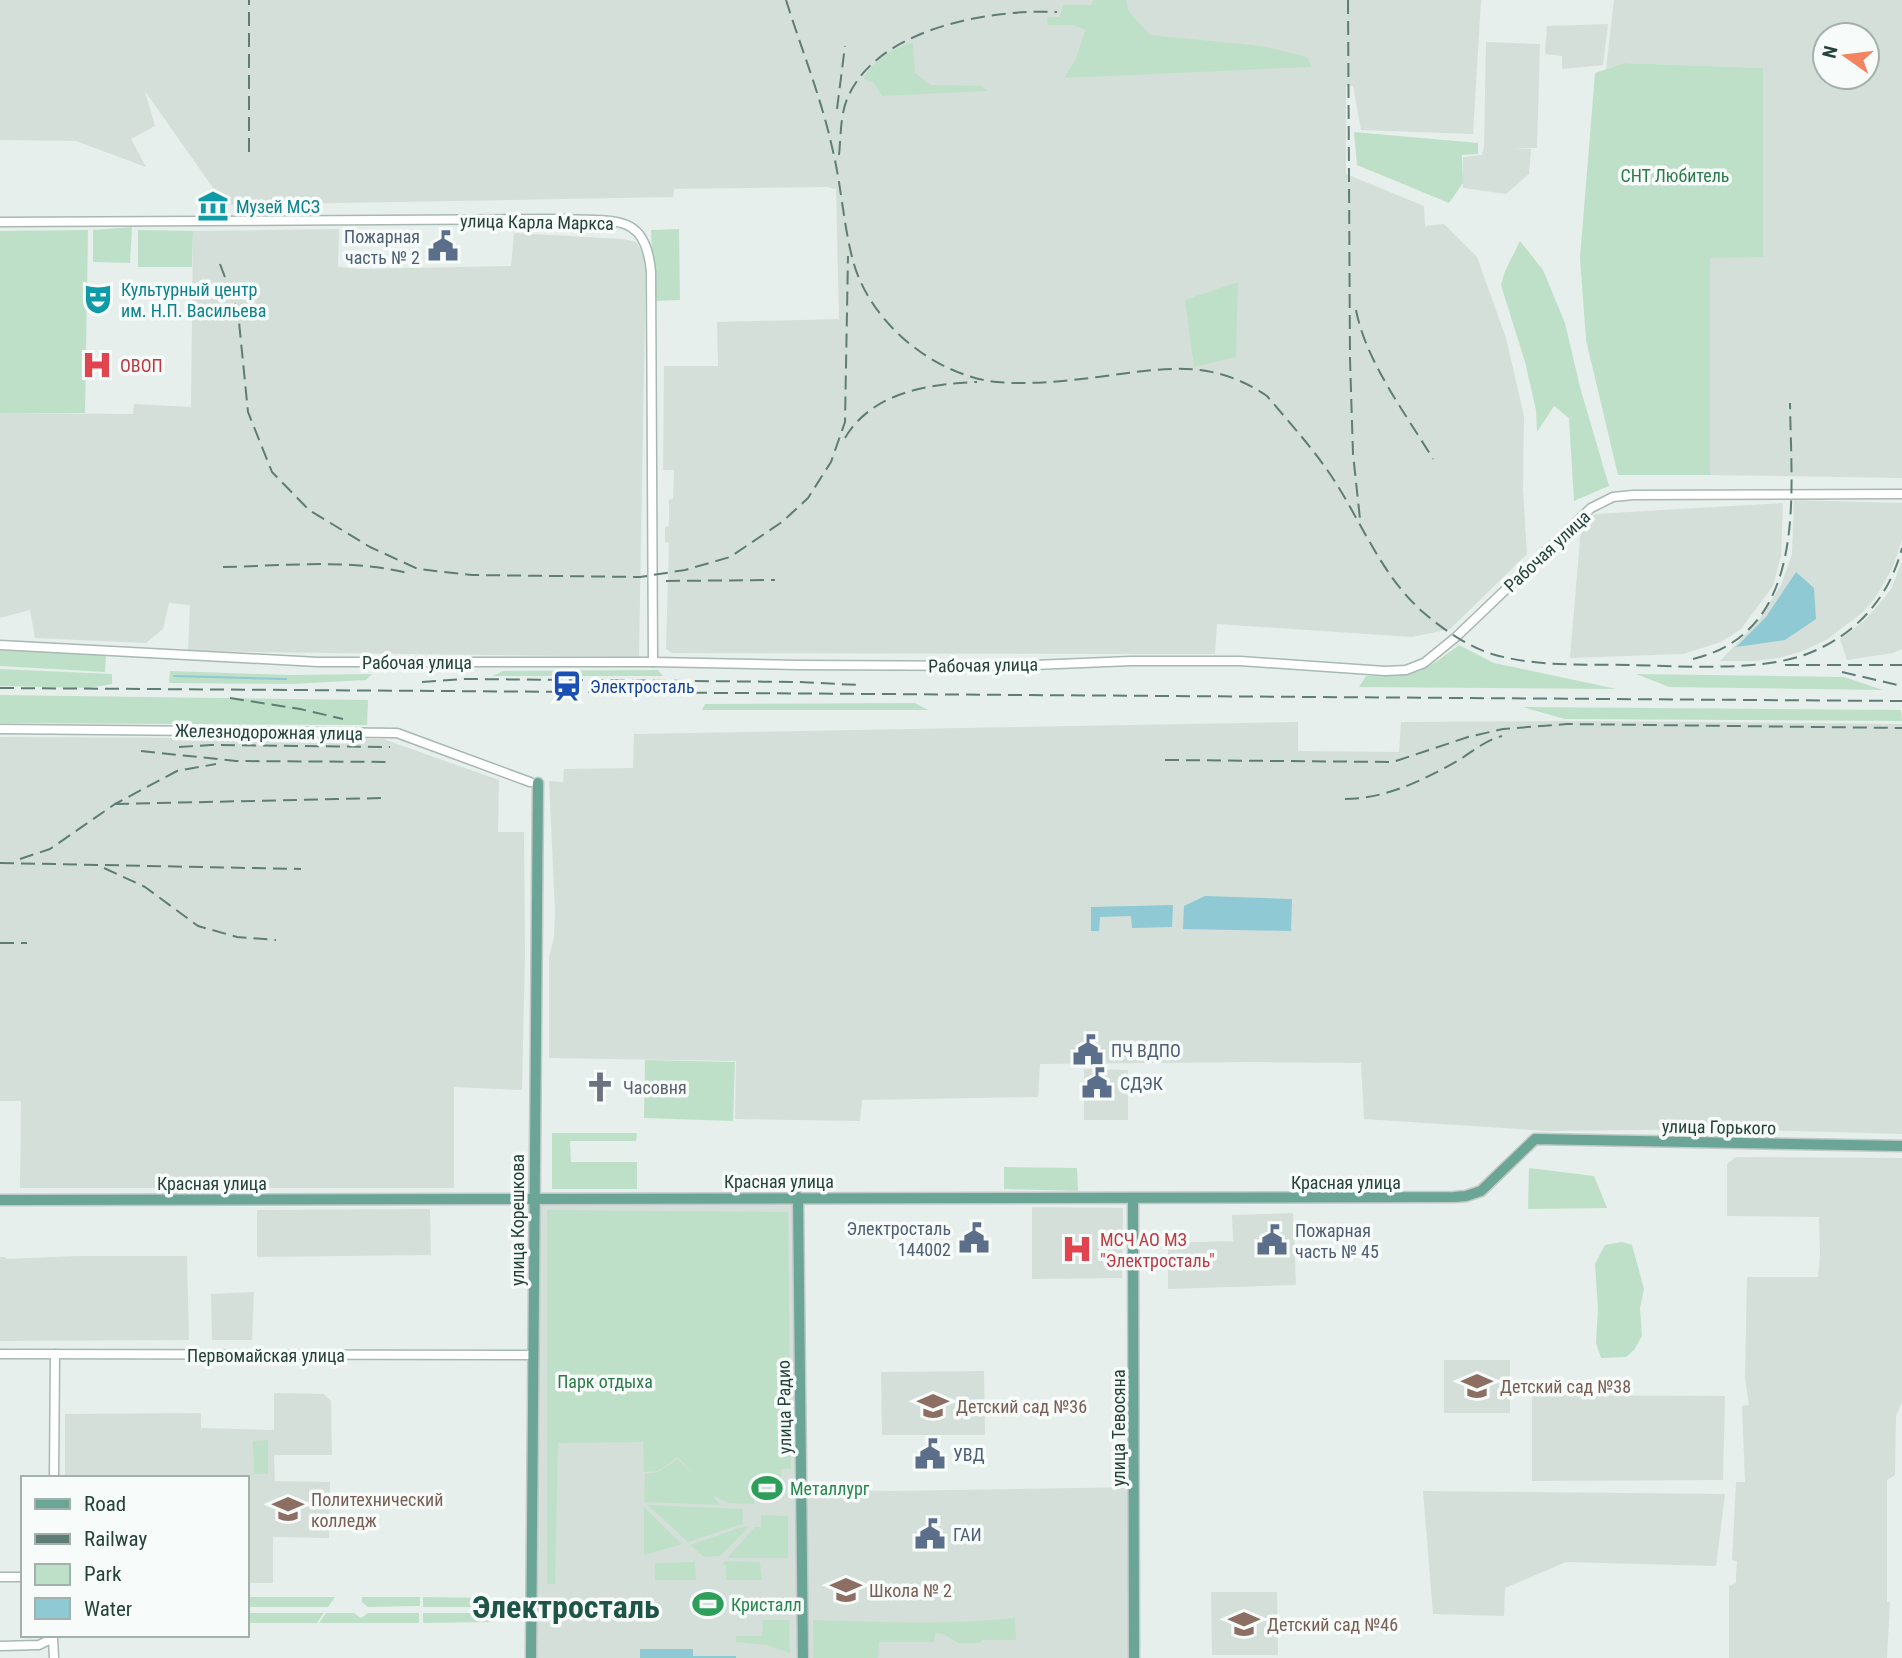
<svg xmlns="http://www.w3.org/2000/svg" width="1902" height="1658" font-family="'Roboto Condensed',sans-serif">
<rect width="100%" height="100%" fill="#e6efeb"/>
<g fill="#d4dfda" fill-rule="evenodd">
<path d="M 0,0 L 1481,0 L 1473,134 L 1361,130 L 1353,86 L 1346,86 L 1346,174 L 1424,206 L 1425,226 L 1444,224 L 1477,257 L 1506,338 L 1524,416 L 1523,489 L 1527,554 L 1450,629 L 1412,637 L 1217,624 L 1215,654 L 672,653 L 666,649 L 669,543 L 665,542 L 665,527 L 669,526 L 669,500 L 673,499 L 674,470 L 663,470 L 664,366 L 718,366 L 717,322 L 839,319 L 836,189 L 827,187 L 674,189 L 673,197 L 225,205 L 145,91 L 155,126 L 131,139 L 146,167 L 76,141 L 0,140 Z"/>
<path d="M 1614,0 L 1902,0 L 1902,478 L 1710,475 L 1710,257 L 1762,257 L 1762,68 L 1624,63 L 1606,69 ZM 1825,35 L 1867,35 L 1867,77 L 1825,77 Z"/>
<path d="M 1608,24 L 1603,65 L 1562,69 L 1562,56 L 1545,54 L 1547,26 Z"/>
<path d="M 1486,42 L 1540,44 L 1537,148 L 1513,148 L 1531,149 L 1529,174 L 1506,194 L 1463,188 L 1463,157 L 1482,155 L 1484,147 Z"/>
<path d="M 339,229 L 338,267 L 361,269 L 511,266 L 514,233 L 623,239 L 636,242 L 646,258 L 639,657 L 188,651 L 190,605 L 169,603 L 163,629 L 146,643 L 35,638 L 30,610 L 0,618 L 0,413 L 133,414 L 134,404 L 191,407 L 193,231 Z"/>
<path d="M 1794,500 L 1902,503 L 1902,540 L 1892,569 L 1875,598 L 1863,612 L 1826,640 L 1803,651 L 1779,658 L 1755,661 L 1720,661 L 1758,621 L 1781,585 L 1792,554 Z"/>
<path d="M 1783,503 L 1781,556 L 1773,586 L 1741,629 L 1721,642 L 1683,654 L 1570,658 L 1581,528 L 1595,514 Z"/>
<path d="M 1902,561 L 1902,649 L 1893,653 L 1847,660 L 1840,639 L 1865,620 L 1885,597 L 1891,589 Z"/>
<path d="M 1590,721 L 1902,724 L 1902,1134 L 1723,1129 L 1548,1131 L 1364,1119 L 1361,1063 L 1255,1062 L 1040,1064 L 1038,1097 L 862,1100 L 860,1121 L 735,1119 L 736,1061 L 549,1058 L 549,957 L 554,937 L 555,912 L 549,781 L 563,782 L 564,769 L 633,768 L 634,734 L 1298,722 L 1298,751 L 1399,752 L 1401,722 Z"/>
<path d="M 0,737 L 383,739 L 499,780 L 498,832 L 524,832 L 525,954 L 522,1090 L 454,1087 L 454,1188 L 20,1188 L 21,1101 L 0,1101 Z"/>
<path d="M 1084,1069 L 1128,1070 L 1128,1120 L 1084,1120 Z"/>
<path d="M 1736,1157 L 1902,1158 L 1902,1402 L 1896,1416 L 1895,1475 L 1887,1480 L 1887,1602 L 1890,1602 L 1887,1658 L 1729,1658 L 1729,1586 L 1736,1583 L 1736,1575 L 1737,1561 L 1732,1560 L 1736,1482 L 1745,1482 L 1742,1406 L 1749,1405 L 1745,1378 L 1747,1277 L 1818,1277 L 1820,1255 L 1819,1217 L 1727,1216 L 1727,1164 Z"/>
<path d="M 533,1197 L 798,1197 L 801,1489 L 891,1491 L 1134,1487 L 1134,1658 L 531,1658 Z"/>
<path d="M 1032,1207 L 1123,1208 L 1122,1278 L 1032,1279 Z"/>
<path d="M 430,1209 L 431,1255 L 257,1257 L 257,1210 Z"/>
<path d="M 1293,1213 L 1296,1285 L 1168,1289 L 1168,1243 L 1233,1241 L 1232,1215 Z"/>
<path d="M 78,1256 L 187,1256 L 189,1340 L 0,1341 L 0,1257 L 5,1257 L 6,1259 Z"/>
<path d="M 254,1292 L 252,1340 L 212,1340 L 211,1294 Z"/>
<rect x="1444" y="1360" width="66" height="53"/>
<path d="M 984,1371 L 985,1435 L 882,1435 L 881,1372 Z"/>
<path d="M 274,1393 L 324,1394 L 331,1401 L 332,1455 L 274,1455 L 275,1481 L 330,1482 L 329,1538 L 273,1537 L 273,1583 L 247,1583 L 247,1478 L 65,1478 L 65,1414 L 201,1413 L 201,1428 L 274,1430 Z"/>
<path d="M 1532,1395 L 1725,1396 L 1723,1480 L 1532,1481 Z"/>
<path d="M 1423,1491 L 1725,1494 L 1716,1566 L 1566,1562 L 1505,1588 L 1504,1616 L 1433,1614 Z"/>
<path d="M 1211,1592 L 1277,1592 L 1278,1655 L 1212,1655 Z"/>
</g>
<g fill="#bfe0c8">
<path d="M 1093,0 L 1126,0 L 1129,12 L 1150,35 L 1262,46 L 1307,57 L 1312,67 L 1064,78 L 1076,59 L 1085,30 L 1074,25 L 1048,25 L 1047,17 L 1060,17 L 1063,5 L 1091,5 Z"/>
<path d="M 913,43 L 915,73 L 931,85 L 982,86 L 987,91 L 882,96 L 874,83 L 864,79 C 871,61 895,47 913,43 Z"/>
<path d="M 1624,63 L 1763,68 L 1763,257 L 1710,258 L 1710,475 L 1618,475 L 1586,340 L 1580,258 L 1595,73 Z"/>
<path d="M 1354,132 L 1478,143 L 1478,154 L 1462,155 L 1463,183 L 1449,203 L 1357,165 Z"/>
<path d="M 132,227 L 130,263 L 93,262 L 93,230 Z"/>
<path d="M 679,229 L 680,300 L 654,301 L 651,230 Z"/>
<path d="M 88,230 L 85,413 L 0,413 L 0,231 Z"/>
<path d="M 138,230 L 193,231 L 192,267 L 138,267 Z"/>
<path d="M 1520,241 L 1543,270 L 1565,323 L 1580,387 L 1609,486 L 1574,501 L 1569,418 L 1554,406 L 1537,432 L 1536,410 L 1525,362 L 1501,285 L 1505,271 Z"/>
<path d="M 1238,282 L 1236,357 L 1194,367 L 1185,300 Z"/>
<path d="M 1459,645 L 1494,663 L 1617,689 L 1359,687 L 1366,676 C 1416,677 1420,674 1459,645 Z"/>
<path d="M 0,650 L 106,654 L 105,672 L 0,666 Z"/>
<path d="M 0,669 L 112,674 L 112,684 L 89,688 L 0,686 Z"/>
<path d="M 658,670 L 663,676 L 492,676 L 503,671 Z"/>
<path d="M 170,671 L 289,675 L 372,674 L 366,680 L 292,684 L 169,683 Z"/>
<path d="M 1636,674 L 1844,677 L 1883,690 L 1669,687 Z"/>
<path d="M 0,695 L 368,700 L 367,725 L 0,723 Z"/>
<path d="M 915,703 L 928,710 L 702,710 L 705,704 Z"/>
<path d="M 1522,707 L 1901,710 L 1902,721 L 1565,719 Z"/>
<path d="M 645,1060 L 735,1062 L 733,1121 L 644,1118 Z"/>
<path d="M 552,1133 L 637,1133 L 636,1141 L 570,1141 L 571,1162 L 637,1162 L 637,1189 L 552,1189 Z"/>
<path d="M 1004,1167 L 1077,1168 L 1078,1191 L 1004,1189 Z"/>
<path d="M 1529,1168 L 1594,1176 L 1607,1208 L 1528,1209 Z"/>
<path d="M 547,1210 L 788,1212 L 791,1469 L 781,1469 L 781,1478 L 754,1479 L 754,1504 L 729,1503 L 712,1495 L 720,1505 L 644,1502 L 645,1474 L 658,1472 L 678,1459 L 696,1477 L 678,1457 L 658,1471 L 644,1472 L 643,1442 L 558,1443 L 555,1584 L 547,1584 Z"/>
<path d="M 1622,1242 L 1632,1245 L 1644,1289 L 1640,1308 L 1642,1336 L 1634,1350 L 1626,1357 L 1601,1358 L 1596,1343 L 1598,1309 L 1595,1264 L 1605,1245 Z"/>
<path d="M 268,1440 L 268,1474 L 254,1474 L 253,1441 Z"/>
<path d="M 648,1505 L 743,1509 L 743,1524 L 688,1542 Z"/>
<path d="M 644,1507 L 682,1544 L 644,1555 Z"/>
<path d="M 761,1515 L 788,1516 L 788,1558 L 727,1558 L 755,1527 L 761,1527 Z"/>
<path d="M 745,1526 L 749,1527 L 720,1556 L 704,1557 L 690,1545 Z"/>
<path d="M 725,1561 L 760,1562 L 762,1580 L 726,1580 L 726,1565 L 722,1565 Z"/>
<path d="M 695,1562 L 696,1580 L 655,1580 L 655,1563 Z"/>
<path d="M 247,1597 L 335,1597 L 328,1607 L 247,1607 Z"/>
<path d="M 362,1597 L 420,1597 L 420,1606 L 368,1607 L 362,1602 Z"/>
<path d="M 423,1597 L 493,1598 L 490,1607 L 423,1607 Z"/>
<path d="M 247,1613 L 324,1613 L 317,1623 L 247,1623 Z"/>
<path d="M 326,1613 L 354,1613 L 361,1618 L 368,1613 L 419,1613 L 419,1623 L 319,1623 Z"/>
<path d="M 423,1613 L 490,1613 L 493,1622 L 423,1623 Z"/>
<path d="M 1015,1618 L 1016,1640 L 982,1640 L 979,1643 L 958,1643 L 944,1634 L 935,1633 L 934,1642 L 879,1642 L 878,1658 L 813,1658 L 813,1620 C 880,1622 948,1625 1015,1618 Z"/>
<path d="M 763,1620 L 789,1620 L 790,1653 L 767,1645 L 736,1642 L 736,1636 L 762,1636 Z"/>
</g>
<g fill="#8ec9d4">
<path d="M 1796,572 L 1814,588 L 1816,619 L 1785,640 L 1736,647 L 1766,617 Z"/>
<path d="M 1205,896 L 1292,899 L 1291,931 L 1183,929 L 1184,906 Z"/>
<path d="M 1173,905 L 1172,927 L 1132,928 L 1131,916 L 1100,917 L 1099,931 L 1091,931 L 1091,907 Z"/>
<path d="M 640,1649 L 693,1649 L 693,1656 L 736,1656 L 736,1658 L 640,1658 Z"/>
</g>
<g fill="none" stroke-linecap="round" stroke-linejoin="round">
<path stroke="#8ec9d4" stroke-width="2" d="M 174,676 L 286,679"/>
<g stroke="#a8b8b2" stroke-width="11">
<g id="minor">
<path d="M 0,222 L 566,219 C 614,222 646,212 651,272 L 653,662"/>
<path d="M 0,645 L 318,662 L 653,662 L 798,665 L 1007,666 L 1131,661 L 1240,661 L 1385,671 L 1406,670 L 1424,663 L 1456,637 L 1591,508 L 1613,497 L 1633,495 L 1902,494"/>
<path d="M 0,729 L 397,733 L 530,782"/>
<path d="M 0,1354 L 532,1355"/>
<path d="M 54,1478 L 55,1354"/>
<path d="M 0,1577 L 23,1577"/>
<path d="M 0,1646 L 39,1645 L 53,1638 L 54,1658"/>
</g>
</g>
<g stroke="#c2cac8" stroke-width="13">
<g id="major">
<path d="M 798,1197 L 803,1658"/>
<path d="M 1133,1198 L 1134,1658"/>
<path d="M 0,1200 L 1454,1197 L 1466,1196 L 1481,1191 L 1535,1139 L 1902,1146"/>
<path d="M 531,1658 L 538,783"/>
</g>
</g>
<use href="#minor" stroke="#fff" stroke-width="8"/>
<use href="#major" stroke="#6aa596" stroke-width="10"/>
<g stroke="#5f7d75" stroke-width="2" stroke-dasharray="14 7" stroke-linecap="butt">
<path d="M 786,0 C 801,48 821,97 832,147 C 841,183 843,221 852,257 C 867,320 932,375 997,382 C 1030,385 1064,381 1098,377 C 1162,369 1209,357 1267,396 C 1288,421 1311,446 1330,474 C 1361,520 1381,576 1424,613 C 1444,630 1467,646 1492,654 C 1536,667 1583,664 1629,665 C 1681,666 1759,672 1807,654 C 1856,635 1889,598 1902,548"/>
<path d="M 1348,0 L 1350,359 L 1353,454 L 1360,519"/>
<path d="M 837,109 L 845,46"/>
<path d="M 249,152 L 249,0"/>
<path d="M 839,155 C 841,137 840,114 848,97 C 878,28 990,9 1057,12"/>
<path d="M 220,264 L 238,312 L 248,412 L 272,472 L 309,510 L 370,547 L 418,569 L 472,575 L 640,577 L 685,570 L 730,557 L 782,522 L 808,498 L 831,462 L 845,422 L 848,256"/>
<path d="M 1356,310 C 1366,362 1406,414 1433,459"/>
<path d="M 845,438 C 872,392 929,384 977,382"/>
<path d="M 223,567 C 283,566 353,558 411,574"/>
<path d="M 666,581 L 775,580"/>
<path d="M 1693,659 C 1809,631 1791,495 1790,403"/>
<path d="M 1785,665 L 1902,665"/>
<path d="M 1842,672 L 1902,686"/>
<path d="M 422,682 L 464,679 L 800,682 L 859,685"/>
<path d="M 0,688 L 1902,701"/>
<path d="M 230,698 L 300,709 L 343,719"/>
<path d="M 179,747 L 211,745 L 390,747"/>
<path d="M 141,751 L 236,761 L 391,762"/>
<path d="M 1165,760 L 1393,762 L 1468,737 L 1503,729 L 1567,724 L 1902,728"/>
<path d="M 1345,799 C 1385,799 1424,780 1459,760 C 1473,751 1486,740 1502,736"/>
<path d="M 115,804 L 384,798"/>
<path d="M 20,859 L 50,849 L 115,804 L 177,771 L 216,764"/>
<path d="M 0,863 L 301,869"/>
<path d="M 104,868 L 145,887 L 198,926 L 237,937 L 276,940"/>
<path d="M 0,943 L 27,943"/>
</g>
</g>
<defs>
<g id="museum-bare" transform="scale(2.415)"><path d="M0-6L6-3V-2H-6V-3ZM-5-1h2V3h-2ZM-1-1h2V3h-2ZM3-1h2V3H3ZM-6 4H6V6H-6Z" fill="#0f9aa8" stroke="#f7fbf9" stroke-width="2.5" paint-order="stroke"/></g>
<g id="civic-bare" transform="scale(2.415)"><path d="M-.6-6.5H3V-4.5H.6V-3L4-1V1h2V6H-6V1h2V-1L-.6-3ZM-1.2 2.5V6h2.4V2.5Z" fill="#5c6f8a" stroke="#f7fbf9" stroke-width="2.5" paint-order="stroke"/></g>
<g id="theatre-bare" transform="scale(2.415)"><path d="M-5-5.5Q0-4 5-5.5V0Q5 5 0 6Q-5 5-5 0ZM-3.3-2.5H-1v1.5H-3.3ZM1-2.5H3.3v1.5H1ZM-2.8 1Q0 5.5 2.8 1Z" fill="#0f9aa8" stroke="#f7fbf9" stroke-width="2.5" paint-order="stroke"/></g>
<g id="hospital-bare" transform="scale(2.415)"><path d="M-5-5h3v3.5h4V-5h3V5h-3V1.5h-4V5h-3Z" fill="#e0444e" stroke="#f7fbf9" stroke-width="2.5" paint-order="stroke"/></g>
<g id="station-bare" transform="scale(2.415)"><path d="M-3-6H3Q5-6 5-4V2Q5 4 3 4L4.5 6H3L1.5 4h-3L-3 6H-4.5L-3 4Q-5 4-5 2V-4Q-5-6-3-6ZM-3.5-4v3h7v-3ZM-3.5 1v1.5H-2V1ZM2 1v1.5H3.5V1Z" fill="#1a4fb4" stroke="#f7fbf9" stroke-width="2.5" paint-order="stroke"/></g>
<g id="church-bare" transform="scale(2.415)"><path d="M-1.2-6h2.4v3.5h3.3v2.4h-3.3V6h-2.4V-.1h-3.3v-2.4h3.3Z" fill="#6b7280" stroke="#f7fbf9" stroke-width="2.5" paint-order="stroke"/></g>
<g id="school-bare" transform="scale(2.415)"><path d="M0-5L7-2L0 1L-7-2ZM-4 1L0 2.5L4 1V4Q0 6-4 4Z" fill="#8d6e63" stroke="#f7fbf9" stroke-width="2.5" paint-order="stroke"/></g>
<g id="stadium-bare" transform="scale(2.415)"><path d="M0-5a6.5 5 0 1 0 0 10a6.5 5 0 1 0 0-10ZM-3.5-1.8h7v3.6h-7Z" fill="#2e9e5b" stroke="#f7fbf9" stroke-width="2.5" paint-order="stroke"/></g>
<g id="university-bare" transform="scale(2.415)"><path d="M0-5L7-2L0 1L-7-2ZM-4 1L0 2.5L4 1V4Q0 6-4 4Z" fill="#8d6e63" stroke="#f7fbf9" stroke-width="2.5" paint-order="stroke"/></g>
</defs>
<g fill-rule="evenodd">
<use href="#museum-bare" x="213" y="206"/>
<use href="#civic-bare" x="443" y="246"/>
<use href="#theatre-bare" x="98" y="299"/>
<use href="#hospital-bare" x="97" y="365"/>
<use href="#station-bare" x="567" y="686"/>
<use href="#civic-bare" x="1088" y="1050"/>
<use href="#civic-bare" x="1097" y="1083"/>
<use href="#church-bare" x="600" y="1087"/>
<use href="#civic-bare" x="974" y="1238"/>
<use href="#civic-bare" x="1272" y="1240"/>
<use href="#hospital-bare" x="1077" y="1249"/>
<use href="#school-bare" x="1477" y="1386"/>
<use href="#school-bare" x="933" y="1406"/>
<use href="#civic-bare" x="930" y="1454"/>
<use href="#stadium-bare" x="767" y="1488"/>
<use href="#university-bare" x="288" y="1509"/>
<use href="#civic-bare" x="930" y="1534"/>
<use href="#school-bare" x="846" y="1590"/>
<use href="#stadium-bare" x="708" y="1604"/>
<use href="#school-bare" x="1244" y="1624"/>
</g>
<g text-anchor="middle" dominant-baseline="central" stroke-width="7" stroke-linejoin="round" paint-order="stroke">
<g font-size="18" fill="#2d7a4b" stroke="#f7fbf9">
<text x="1675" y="175">СНТ Любитель</text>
<text x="605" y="1381">Парк отдыха</text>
</g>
<g font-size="18" fill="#0d838f" stroke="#f7fbf9" text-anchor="start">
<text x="236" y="206">Музей МСЗ</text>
<text x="121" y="289">Культурный центр<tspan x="121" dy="21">им. Н.П. Васильева</tspan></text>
</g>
<g font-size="18" fill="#24423a" stroke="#f7fbf9">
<text transform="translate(537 222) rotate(1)">улица Карла Маркса</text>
<text transform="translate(1547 551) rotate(-43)">Рабочая улица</text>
<text x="417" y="662">Рабочая улица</text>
<text transform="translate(983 665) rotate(-1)">Рабочая улица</text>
<text transform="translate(269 732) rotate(1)">Железнодорожная улица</text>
<text transform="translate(1719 1127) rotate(1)">улица Горького</text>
<text x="779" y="1181">Красная улица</text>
<text x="1346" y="1182">Красная улица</text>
<text x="212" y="1183">Красная улица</text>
<text transform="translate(517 1220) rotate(-90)">улица Корешкова</text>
<text x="266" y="1355">Первомайская улица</text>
<text transform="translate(784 1407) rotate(-91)">улица Радио</text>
<text transform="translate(1118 1428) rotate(-90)">улица Тевосяна</text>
</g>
<g font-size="18" fill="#4e5e75" stroke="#f7fbf9" text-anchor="start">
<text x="420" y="236" text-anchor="end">Пожарная<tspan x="420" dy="21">часть № 2</tspan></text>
<text x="1111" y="1050">ПЧ ВДПО</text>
<text x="1120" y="1083">СДЭК</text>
<text x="951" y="1228" text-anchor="end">Электросталь<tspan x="951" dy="21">144002</tspan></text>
<text x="1295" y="1230">Пожарная<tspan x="1295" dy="21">часть № 45</tspan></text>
<text x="953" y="1454">УВД</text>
<text x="953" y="1534">ГАИ</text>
</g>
<g font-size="18" fill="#be3a42" stroke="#f7fbf9" text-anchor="start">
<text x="120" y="365">ОВОП</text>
<text x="1100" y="1239">МСЧ АО МЗ<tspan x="1100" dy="21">"Электросталь"</tspan></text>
</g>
<g font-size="18" fill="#164399" stroke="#f7fbf9" text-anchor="start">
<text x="590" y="686">Электросталь</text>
</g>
<g font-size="18" fill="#5b616d" stroke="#f7fbf9" text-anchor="start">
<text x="623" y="1087">Часовня</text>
</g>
<g font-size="18" fill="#785e54" stroke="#f7fbf9" text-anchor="start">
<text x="1500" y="1386">Детский сад №38</text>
<text x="956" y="1406">Детский сад №36</text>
<text x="311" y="1499">Политехнический<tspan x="311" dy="21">колледж</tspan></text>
<text x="869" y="1590">Школа № 2</text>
<text x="1267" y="1624">Детский сад №46</text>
</g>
<g font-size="18" fill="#27864d" stroke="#f7fbf9" text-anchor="start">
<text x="790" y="1488">Металлург</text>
<text x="731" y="1604">Кристалл</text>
</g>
<g font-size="32" font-weight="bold" fill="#1f5548" stroke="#f7fbf9">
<text x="566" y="1607">Электросталь</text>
</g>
</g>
<rect x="21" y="1476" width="228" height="161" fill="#f7fbf9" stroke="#a3b1ad" stroke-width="2"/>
<rect x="35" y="1499" width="35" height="10" fill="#6aa596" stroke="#a3b1ad" stroke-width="2"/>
<text x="84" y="1511" font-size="21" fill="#24423a">Road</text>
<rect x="35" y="1534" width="35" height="10" fill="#5f7d75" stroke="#a3b1ad" stroke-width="2"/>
<text x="84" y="1546" font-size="21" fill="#24423a">Railway</text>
<rect x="35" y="1564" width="35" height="21" fill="#bfe0c8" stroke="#a3b1ad" stroke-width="2"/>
<text x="84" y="1581" font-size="21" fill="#24423a">Park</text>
<rect x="35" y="1598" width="35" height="21" fill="#8ec9d4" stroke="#a3b1ad" stroke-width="2"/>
<text x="84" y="1616" font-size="21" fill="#24423a">Water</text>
<g transform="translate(1846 56) rotate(284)"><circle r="33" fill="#f7fbf9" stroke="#a3b1ad" stroke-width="2"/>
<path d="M0-5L12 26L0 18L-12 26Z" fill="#f4845f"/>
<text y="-10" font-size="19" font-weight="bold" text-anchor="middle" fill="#24423a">N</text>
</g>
</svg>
